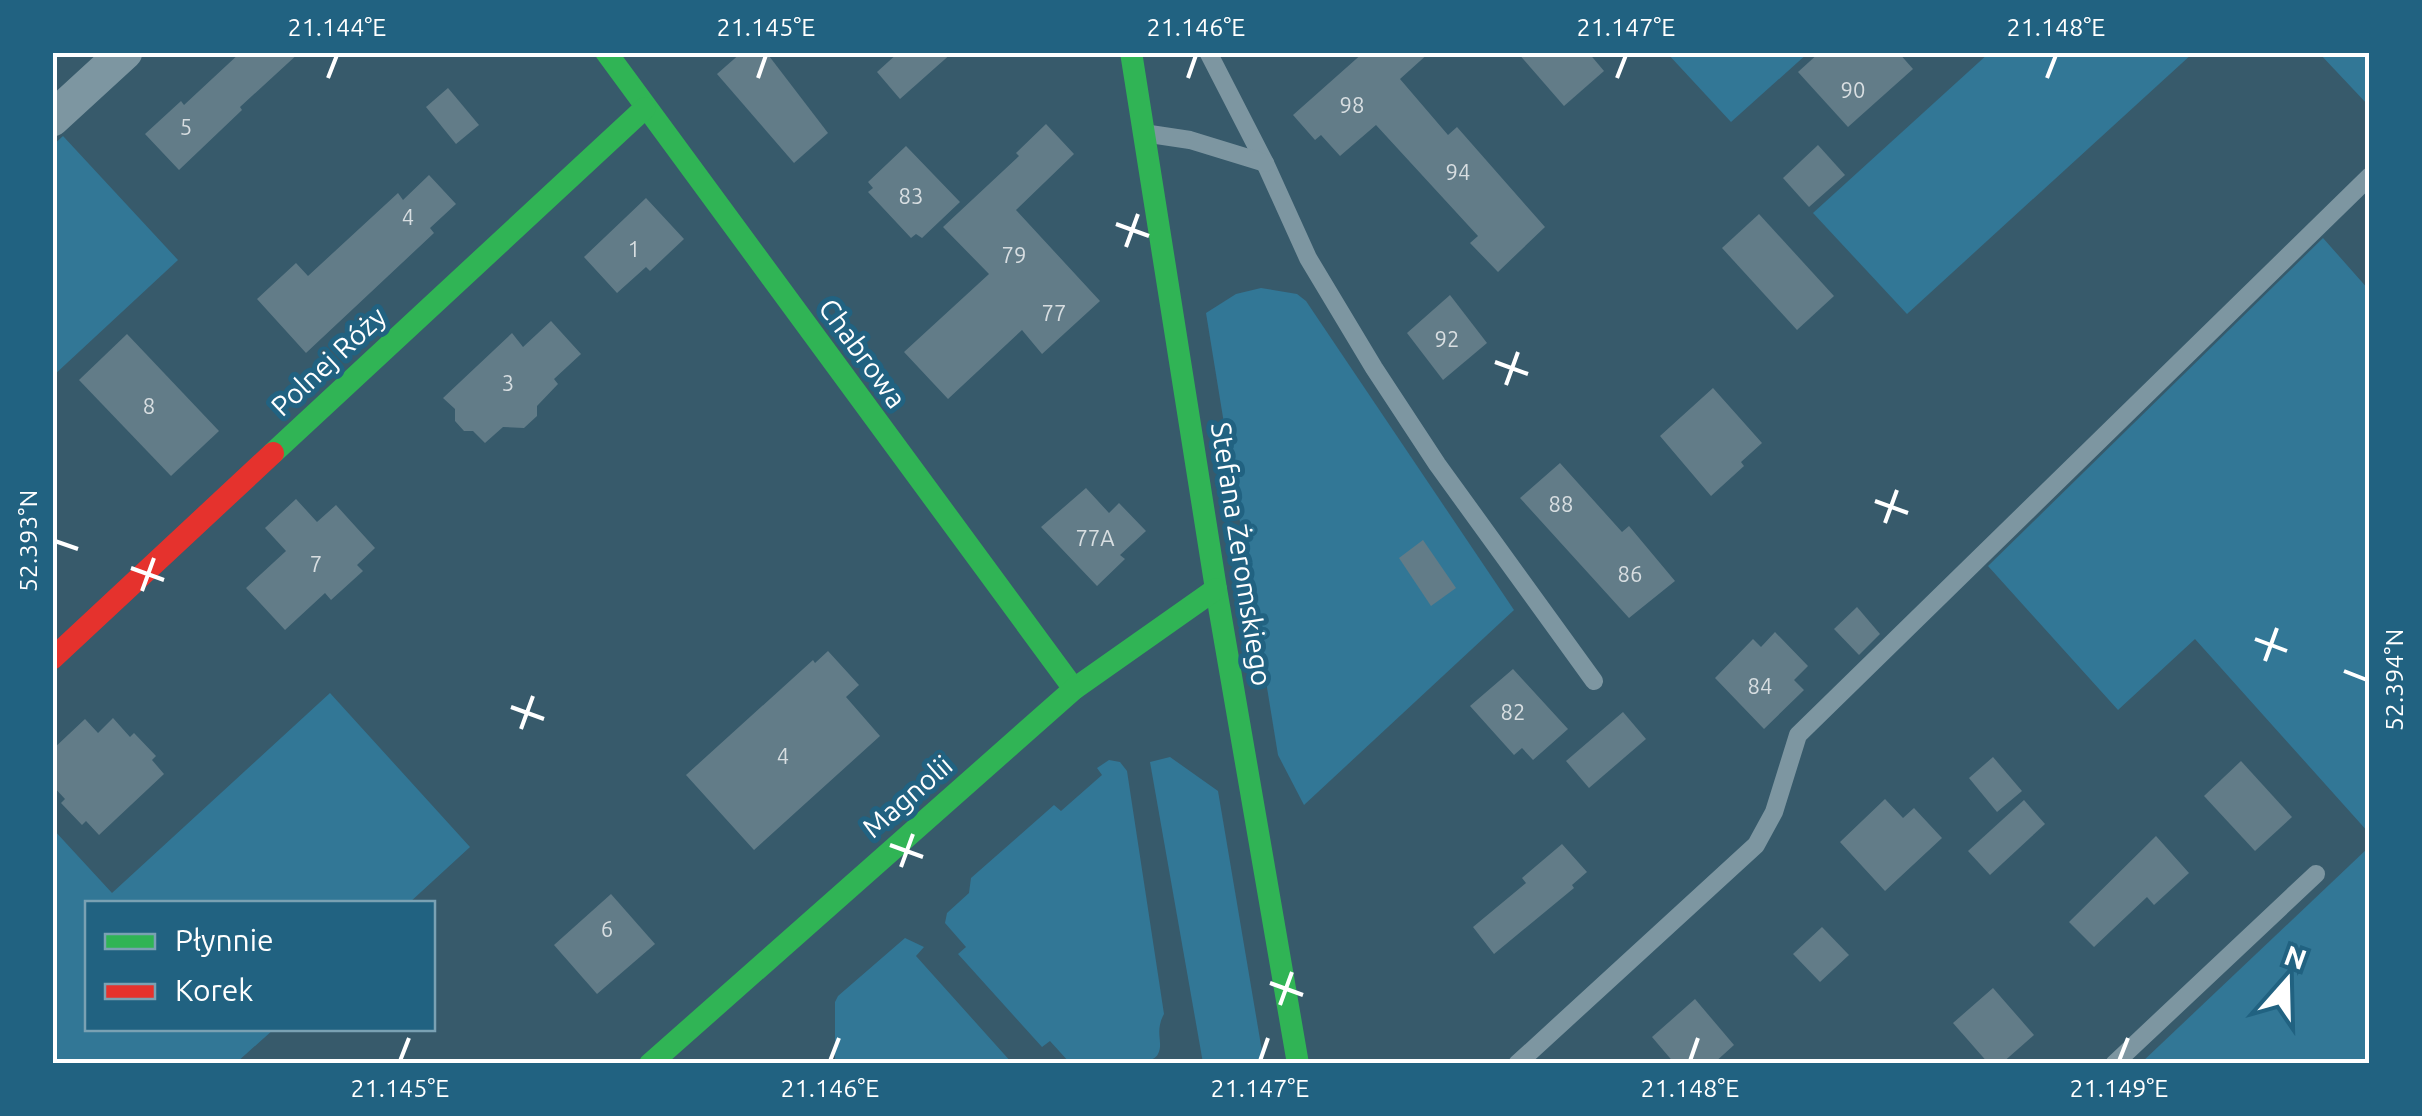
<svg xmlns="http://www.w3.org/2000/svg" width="2422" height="1116" font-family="Ubuntu,sans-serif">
<rect width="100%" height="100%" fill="#375a6b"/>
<g fill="#327796">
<path d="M 1667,53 L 1808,53 L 1731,122 Z"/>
<path d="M 1989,53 L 2193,53 L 1907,314 L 1813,213 Z"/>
<path d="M 2319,53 L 2369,53 L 2369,106 Z"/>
<path d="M 63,136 L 178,260 L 53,376 L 52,146 Z"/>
<path d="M 2323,238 L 2369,290 L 2369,833 L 2195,639 L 2118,710 L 1988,566 Z"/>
<path d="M 1261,288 L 1297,294 L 1306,301 L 1514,610 L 1304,805 L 1278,755 L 1206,313 L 1236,294 Z"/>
<path d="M 330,693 L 470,847 L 409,903 L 88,904 L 88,1028 L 274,1029 L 236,1063 L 53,1063 L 53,829 L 112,893 Z"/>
<path d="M 1170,757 L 1218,791 L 1264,1063 L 1203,1063 L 1150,762 Z"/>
<path d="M 1109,760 L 1120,762 L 1127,771 L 1164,1014 C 1154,1032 1164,1043 1158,1054 C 1151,1070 1086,1063 1069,1062 L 1050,1041 L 1042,1047 L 958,954 L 966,947 L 945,923 L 947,913 L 969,893 L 971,878 L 1054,805 L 1061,811 L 1102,775 L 1097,768 Z"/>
<path d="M 2369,847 L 2369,1063 L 2141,1063 Z"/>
<path d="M 905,938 L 924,947 L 916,956 L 1012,1063 L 835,1063 L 835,1002 L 838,996 Z"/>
</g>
<g fill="#627c88">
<path d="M 241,52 L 300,52 L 240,107 L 242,110 L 179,170 L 145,134 L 181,101 L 184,105 Z"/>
<path d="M 742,52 L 766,52 L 828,133 L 794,163 L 717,74 Z"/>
<path d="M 899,52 L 953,52 L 900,99 L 877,72 Z"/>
<path d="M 1364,52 L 1430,52 L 1400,79 L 1448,135 L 1457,127 L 1545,227 L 1498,272 L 1470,243 L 1478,236 L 1376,125 L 1340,156 L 1321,135 L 1315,140 L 1293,115 Z"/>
<path d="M 1517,52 L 1588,52 L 1604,71 L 1564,106 Z"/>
<path d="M 1820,52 L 1898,52 L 1913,69 L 1848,127 L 1798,72 Z"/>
<path d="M 448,88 L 479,125 L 456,144 L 426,107 Z"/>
<path d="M 1046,124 L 1074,154 L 1016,210 L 1100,301 L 1042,354 L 1022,330 L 948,399 L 904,352 L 989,274 L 943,227 L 1019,156 L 1016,153 Z"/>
<path d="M 1818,145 L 1845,175 L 1809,207 L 1783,178 Z"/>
<path d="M 906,146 L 960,202 L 922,238 L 916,234 L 911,238 L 868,192 L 873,188 L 868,182 Z"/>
<path d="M 429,175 L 456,204 L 430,228 L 434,233 L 306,353 L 257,299 L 296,263 L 308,276 L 398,193 L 403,200 Z"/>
<path d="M 646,198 L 684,239 L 650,271 L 646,267 L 617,293 L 584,257 Z"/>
<path d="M 1759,214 L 1834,296 L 1797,330 L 1722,248 Z"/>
<path d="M 1450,295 L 1487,343 L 1443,380 L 1407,333 Z"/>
<path d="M 551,321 L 581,354 L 554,379 L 558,384 L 537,406 L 537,416 L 524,428 L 503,427 L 485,443 L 473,431 L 464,431 L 455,421 L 455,409 L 443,398 L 512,333 L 523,347 Z"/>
<path d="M 127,334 L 219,431 L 171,476 L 79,380 Z"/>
<path d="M 1713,388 L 1762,443 L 1741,462 L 1744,466 L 1711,496 L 1660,436 Z"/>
<path d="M 1560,463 L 1622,532 L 1629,526 L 1675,581 L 1629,618 L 1520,498 Z"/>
<path d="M 1086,488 L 1109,513 L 1119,503 L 1146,531 L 1120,555 L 1125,559 L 1097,586 L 1041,527 Z"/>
<path d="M 296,499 L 317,522 L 336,505 L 375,548 L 357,565 L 363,571 L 331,600 L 325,593 L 285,630 L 246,588 L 286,551 L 265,528 Z"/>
<path d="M 1423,540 L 1456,588 L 1431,606 L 1399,558 Z"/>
<path d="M 1857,607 L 1880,634 L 1859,655 L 1834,629 Z"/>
<path d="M 1775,632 L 1808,666 L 1794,680 L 1804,690 L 1764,729 L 1715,678 L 1753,639 L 1761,647 Z"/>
<path d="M 828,651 L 859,685 L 846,697 L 880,736 L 754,850 L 686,775 L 813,660 L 815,663 Z"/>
<path d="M 1513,669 L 1568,729 L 1533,760 L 1522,748 L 1514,755 L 1470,706 Z"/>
<path d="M 1623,712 L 1646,739 L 1589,788 L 1566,761 Z"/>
<path d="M 113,718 L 130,737 L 134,733 L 156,756 L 152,760 L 164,774 L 99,835 L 86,821 L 82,825 L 61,803 L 65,799 L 52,785 L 52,750 L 85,719 L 98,733 Z"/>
<path d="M 1993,757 L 2022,791 L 1997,812 L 1969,778 Z"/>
<path d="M 2241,761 L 2292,817 L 2255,851 L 2204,796 Z"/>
<path d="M 1885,799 L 1903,818 L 1914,808 L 1942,838 L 1885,891 L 1840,842 Z"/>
<path d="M 2024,800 L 2045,824 L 1990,875 L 1968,851 Z"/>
<path d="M 2156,836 L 2189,873 L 2154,905 L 2147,897 L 2094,947 L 2069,922 Z"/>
<path d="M 1562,844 L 1587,872 L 1572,885 L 1574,888 L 1494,954 L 1473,927 L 1526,883 L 1522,878 Z"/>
<path d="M 611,894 L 655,944 L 597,994 L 554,945 Z"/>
<path d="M 1822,927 L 1849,955 L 1820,982 L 1793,954 Z"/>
<path d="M 1993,988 L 2034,1035 L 2001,1064 L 1989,1064 L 1953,1023 Z"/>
<path d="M 1695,999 L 1734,1045 L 1713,1064 L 1675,1064 L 1652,1037 Z"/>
</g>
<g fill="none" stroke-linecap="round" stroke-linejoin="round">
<g stroke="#7d96a1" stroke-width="18">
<path d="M 1208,52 L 1265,163 L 1308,258 L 1374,368 L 1437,464 L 1594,681"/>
<path d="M 1150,134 L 1190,140 L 1265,163"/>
<path d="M 1517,1064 L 1756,845 L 1774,812 L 1798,735 L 2370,176"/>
<path d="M 2114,1064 L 2316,874"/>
</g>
<path stroke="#7d96a1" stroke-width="35" d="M 52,119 L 125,52"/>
<g stroke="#30b455" stroke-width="22">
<path d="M 606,52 L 1074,689"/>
<path d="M 1131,52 L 1216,589 L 1298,1064"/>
<path d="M 273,453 L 645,108"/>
<path d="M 650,1064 L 1074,689 L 1216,589"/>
</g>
<path stroke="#e5322d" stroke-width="22" d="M 52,659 L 273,453"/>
</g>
<path fill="none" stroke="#fff" stroke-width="4" d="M 328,78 L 337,55M 758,78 L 766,55M 1188,78 L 1196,55M 1617,78 L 1626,55M 2047,78 L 2056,55M 1116,224 L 1149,236M 1126,247 L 1138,214M 1495,362 L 1528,374M 1506,385 L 1518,352M 1875,501 L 1908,513M 1885,523 L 1897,490M 55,541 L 78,549M 131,568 L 164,580M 142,591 L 154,558M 2255,639 L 2287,651M 2265,661 L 2277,628M 2344,671 L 2367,680M 511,707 L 544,719M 521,729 L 533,696M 890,845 L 923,857M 901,867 L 913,834M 1270,983 L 1303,995M 1280,1005 L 1292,972M 400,1061 L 409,1038M 830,1061 L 839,1038M 1260,1061 L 1268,1038M 1690,1061 L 1698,1038M 2119,1061 L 2128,1038"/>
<g text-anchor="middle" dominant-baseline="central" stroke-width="10" stroke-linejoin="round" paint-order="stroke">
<g font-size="22" fill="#d8dee1">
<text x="1853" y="89">90</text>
<text x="1352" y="104">98</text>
<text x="186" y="126">5</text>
<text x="1458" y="171">94</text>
<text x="911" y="195">83</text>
<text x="408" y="216">4</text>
<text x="634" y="248">1</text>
<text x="1014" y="254">79</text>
<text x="1054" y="312">77</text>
<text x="1447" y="338">92</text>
<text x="508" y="382">3</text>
<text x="149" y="405">8</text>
<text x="1561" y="503">88</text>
<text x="1095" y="537">77A</text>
<text x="316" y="563">7</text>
<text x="1630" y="573">86</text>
<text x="1760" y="685">84</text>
<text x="1513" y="711">82</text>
<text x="783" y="755">4</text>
<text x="607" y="928">6</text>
</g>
<g font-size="28" fill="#fff" stroke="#216281">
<text transform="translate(863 353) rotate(54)">Chabrowa</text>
<text transform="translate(328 361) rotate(-43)">Polnej Róży</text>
<text transform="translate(1242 554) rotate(81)">Stefana Żeromskiego</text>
<text transform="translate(907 796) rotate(-41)">Magnolii</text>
</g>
</g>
<rect width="2422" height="1116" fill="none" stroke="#216281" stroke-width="110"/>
<rect x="85" y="901" width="350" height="130" fill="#216281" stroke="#7aa1b3" stroke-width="2.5"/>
<rect x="105" y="934" width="50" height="15" fill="#30b455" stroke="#7aa1b3" stroke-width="2.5"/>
<text x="175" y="951" font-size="30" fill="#ffffff">Płynnie</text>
<rect x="105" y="984" width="50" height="15" fill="#e5322d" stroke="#7aa1b3" stroke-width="2.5"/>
<text x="175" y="1001" font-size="30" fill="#ffffff">Korek</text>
<g transform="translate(2287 981) rotate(20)" stroke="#216281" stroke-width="8" paint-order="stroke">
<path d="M0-8L18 38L0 25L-18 38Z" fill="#ffffff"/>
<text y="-15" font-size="28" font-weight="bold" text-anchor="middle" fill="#ffffff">N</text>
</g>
<rect x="55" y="55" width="2312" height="1006" fill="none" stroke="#fff" stroke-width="4"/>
<g font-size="25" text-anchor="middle" fill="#fff">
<text x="337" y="36">21.144°E</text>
<text x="766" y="36">21.145°E</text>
<text x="1196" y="36">21.146°E</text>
<text x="1626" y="36">21.147°E</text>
<text x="2056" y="36">21.148°E</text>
<text transform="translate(28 541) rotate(-90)" y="9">52.393°N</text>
<text transform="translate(2394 680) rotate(-90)" y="9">52.394°N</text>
<text x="400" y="1097">21.145°E</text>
<text x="830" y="1097">21.146°E</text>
<text x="1260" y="1097">21.147°E</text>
<text x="1690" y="1097">21.148°E</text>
<text x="2119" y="1097">21.149°E</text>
</g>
</svg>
